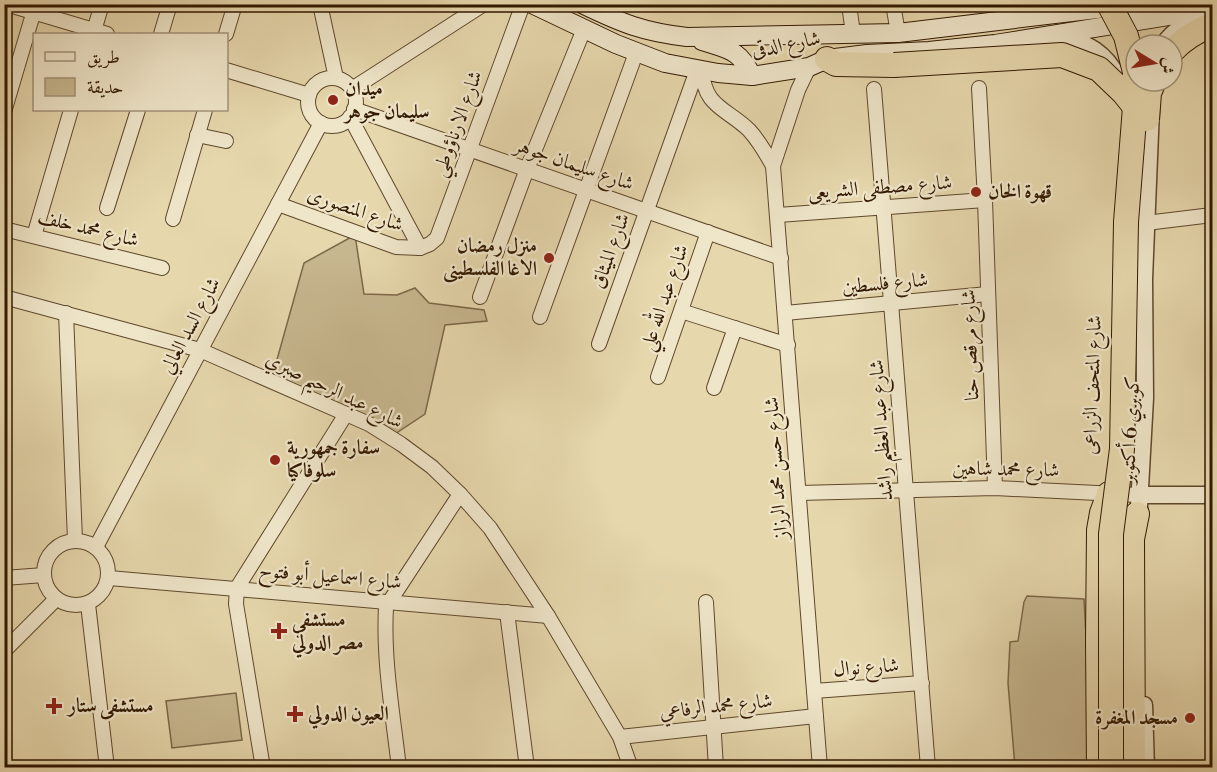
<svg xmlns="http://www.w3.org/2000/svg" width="1217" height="772" font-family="'Libre Bodoni',Amiri,serif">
<rect width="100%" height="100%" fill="#e6d7ac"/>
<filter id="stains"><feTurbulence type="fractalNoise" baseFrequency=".00333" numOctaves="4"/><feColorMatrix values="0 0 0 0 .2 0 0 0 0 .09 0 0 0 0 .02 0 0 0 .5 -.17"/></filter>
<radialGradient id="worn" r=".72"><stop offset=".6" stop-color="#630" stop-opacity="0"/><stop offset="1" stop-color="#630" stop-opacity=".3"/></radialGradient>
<g fill="#c7b78f" stroke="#7c6848" stroke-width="1.5">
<path d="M 355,235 L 364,294 L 397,295 L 415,288 L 429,303 L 484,310 L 487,321 L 445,325 L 425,414 L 395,434 L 271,381 L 304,263 Z"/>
<path d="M 1027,596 L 1084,599 L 1093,767 L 1015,767 L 1008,683 L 1010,642 L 1018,641 L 1024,602 Z"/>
<path d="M 236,693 L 242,740 L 172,748 L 166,701 Z"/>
</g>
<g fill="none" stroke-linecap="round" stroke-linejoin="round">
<g stroke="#5f482b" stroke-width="16">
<g id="minor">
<path d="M 6,4 L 107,34"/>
<path d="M 320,4 L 336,78"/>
<path d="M 849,4 L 853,34"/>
<path d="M 893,4 L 898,33"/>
<path d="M 93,34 L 102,4"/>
<path d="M 161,34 L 170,4"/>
<path d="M 226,34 L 235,4"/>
<path d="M 226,70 L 309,95"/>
<path d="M 702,70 C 704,107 726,108 749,130 C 759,141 766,153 773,166 L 820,768"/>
<circle cx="332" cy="102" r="24"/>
<path d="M 979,88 L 985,200 L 995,488"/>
<path d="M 352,89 L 484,4"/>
<path d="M 874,89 L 928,768"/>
<path d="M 354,109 L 781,258"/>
<path d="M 4,112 L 36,4"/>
<path d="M 350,117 L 420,248"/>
<path d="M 197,135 L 226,141"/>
<path d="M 773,166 L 798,90 L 809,67"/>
<path d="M 278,204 L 396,247 L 420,248 L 430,244 L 437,238 L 523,4"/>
<path d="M 107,208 L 138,110"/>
<path d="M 778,215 L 985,200"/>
<path d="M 173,219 L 205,110"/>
<path d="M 1146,223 L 1212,215"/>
<path d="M 4,229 L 162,268"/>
<path d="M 34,236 L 71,110"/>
<path d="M 4,297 L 200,350 L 369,424 L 401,444 L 432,467 L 460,494 L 490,528 L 548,616 L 620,737 L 631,768"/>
<path d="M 480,297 L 527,169 L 584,29"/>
<path d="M 681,311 L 788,345"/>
<path d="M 66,313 L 75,541"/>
<path d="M 785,313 L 988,294"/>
<path d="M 540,317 L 636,53"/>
<path d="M 599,344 L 697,70"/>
<path d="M 658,377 L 708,232"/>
<path d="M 714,388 L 735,328"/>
<path d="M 799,493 L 995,488 L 1138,495"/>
<circle cx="76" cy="573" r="32"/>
<path d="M 96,547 L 321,123"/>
<path d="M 4,578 L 44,575"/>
<path d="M 109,578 L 548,616"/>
<path d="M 706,602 L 716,768"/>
<path d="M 88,604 L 107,768"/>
<path d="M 507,612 L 527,768"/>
<path d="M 4,651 L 56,599"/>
<path d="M 814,691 L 922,683"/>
<path d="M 620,737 L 816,716"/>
<path d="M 263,768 L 236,604 L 237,588 L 346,414"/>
<path d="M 399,768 C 393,715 383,660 386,607 L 460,494"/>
</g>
</g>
<g stroke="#5f482b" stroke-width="19">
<g id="tertiary">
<path d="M 1061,35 C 1088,44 1105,52 1118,78"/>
<path d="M 1163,45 C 1175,28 1190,21 1208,13"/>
<path d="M 1138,495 L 1212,495"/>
<path d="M 1138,524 L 1145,398 L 1144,279 L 1151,109"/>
<path d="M 1144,705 L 1146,768"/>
</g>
</g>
<g stroke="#321900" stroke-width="20">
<g id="secondary">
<path d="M 532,4 L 616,44 L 665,63 L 718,73 L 752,76 L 809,67 L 827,59 L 867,54 L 929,51 L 995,44 L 1212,9"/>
<path d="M 582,4 C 621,23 643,32 687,37 L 898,33 L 1139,4"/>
<path d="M 702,41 C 729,50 739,49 752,76"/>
</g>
</g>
<g stroke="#321900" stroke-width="26">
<g id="motorway">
<path d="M 1172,51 C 1184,38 1196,31 1212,25"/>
<path d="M 827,59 L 836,64 L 894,65"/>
<path d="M 1099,768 L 1098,641 L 1099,530 L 1102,513 L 1109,494"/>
<path d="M 1133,768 L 1132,539 L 1137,514"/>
</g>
</g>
<use href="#minor" stroke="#efe5c9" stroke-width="14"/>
<use href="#tertiary" stroke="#efe5c9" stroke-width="16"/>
<use href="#secondary" stroke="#efe5c9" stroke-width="18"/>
<use href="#motorway" stroke="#e6d7ac" stroke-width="24"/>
<g stroke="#321900" stroke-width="26" stroke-linecap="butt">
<g id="motorway-bridge">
<path d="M 1109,4 L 1126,36 L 1135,72 L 1135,107 L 1126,222 L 1122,449 L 1111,534 L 1111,768"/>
<path d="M 894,65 L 1062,55 L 1099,69 L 1123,92 L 1135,107"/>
<path d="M 1147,119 L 1149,93 L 1154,81"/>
</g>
</g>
<use href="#motorway-bridge" stroke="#e6d7ac" stroke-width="24"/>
</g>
<g fill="#8f2418" stroke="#efe5c9" stroke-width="2">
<circle cx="333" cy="100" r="6"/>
<circle cx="976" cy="192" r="6"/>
<circle cx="549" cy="258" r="6"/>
<circle cx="275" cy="460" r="6"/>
<path d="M276 622h6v6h6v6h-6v6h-6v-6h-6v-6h6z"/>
<path d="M51 697h6v6h6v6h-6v6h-6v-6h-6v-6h6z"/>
<path d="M292 705h6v6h6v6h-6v6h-6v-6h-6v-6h6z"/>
<circle cx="1190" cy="718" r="6"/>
</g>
<g text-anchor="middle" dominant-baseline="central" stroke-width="4.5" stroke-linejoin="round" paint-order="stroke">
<g font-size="20" fill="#321900" stroke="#efe5c9">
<text transform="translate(786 45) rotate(-11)">شارع الدقى</text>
<text transform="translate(458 124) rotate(-70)">شارع الارناؤوطي</text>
<text transform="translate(574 165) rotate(19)">شارع سليمان جوهر</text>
<text transform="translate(880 188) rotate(-4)">شارع مصطفى الشريعى</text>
<text transform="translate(355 210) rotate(19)">شارع المنصورى</text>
<text transform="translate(88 229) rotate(14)">شارع محمد خلف</text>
<text transform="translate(611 251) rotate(-70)">شارع الميثاق</text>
<text transform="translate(885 284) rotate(-5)">شارع فلسطين</text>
<text transform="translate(665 298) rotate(-71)">شارع عبد الله علي</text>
<text transform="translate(191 326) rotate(-62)">شارع السد العالي</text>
<text transform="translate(971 345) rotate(-92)">شارع مرقص حنا</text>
<text transform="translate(1093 385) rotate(-88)">شارع المتحف الزراعى</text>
<text transform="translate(334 391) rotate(26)">شارع عبد الرحيم صبري</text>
<text transform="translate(882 430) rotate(-94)">شارع عبد العظيم راشد</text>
<text transform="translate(1131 430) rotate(-87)">كوبري 6 أكتوبر</text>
<text transform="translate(777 468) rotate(-94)">شارع حسن محمد الرزاز</text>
<text transform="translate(1006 470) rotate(1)">شارع محمد شاهين</text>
<text transform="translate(330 577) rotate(5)">شارع اسماعيل أبو فتوح</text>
<text transform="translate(866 668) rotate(-4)">شارع نوال</text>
<text transform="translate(716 707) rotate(-6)">شارع محمد الرفاعي</text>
</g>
<g font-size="20" font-weight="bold" fill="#321900" stroke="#efe5c9" text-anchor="start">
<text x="345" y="89">ميدان<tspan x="345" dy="23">سليمان جوهر</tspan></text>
<text x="988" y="192">قهوة الخان</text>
<text x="537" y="246" text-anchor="end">منزل رمضان<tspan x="537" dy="23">الاغا الفلسطينى</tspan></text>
<text x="287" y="448">سفارة جمهورية<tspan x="287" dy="23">سلوفاكيا</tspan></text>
<text x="292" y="620">مستشفي<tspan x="292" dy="23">مصر الدولي</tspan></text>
<text x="68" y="706">مستشفى ستار</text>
<text x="308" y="714">العيون الدولي</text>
<text x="1178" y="718" text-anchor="end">مسجد المغفرة</text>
</g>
</g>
<rect width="1217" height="772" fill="none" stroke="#e6d7ac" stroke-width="24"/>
<rect x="6" y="6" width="1205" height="760" fill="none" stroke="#321900" stroke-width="3"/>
<rect x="12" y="12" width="1193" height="748" fill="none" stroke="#321900" stroke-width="1.5"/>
<rect x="33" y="33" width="195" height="78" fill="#efe5c9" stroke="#a39379" stroke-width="1.5"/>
<rect x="45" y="52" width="30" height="9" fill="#efe5c9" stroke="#a39379" stroke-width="1.5"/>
<text x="87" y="63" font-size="18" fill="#321900">طريق</text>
<rect x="45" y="78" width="30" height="18" fill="#c7b78f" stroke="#a39379" stroke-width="1.5"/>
<text x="87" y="93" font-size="18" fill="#321900">حديقة</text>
<g transform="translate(1154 63) rotate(101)"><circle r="28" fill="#efe5c9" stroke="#a39379" stroke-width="1.5"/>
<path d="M0-4.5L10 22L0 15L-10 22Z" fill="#8f2418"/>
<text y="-9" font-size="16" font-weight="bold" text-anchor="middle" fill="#321900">ش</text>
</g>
<rect width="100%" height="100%" filter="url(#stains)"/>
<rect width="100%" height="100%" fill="url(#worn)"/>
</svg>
